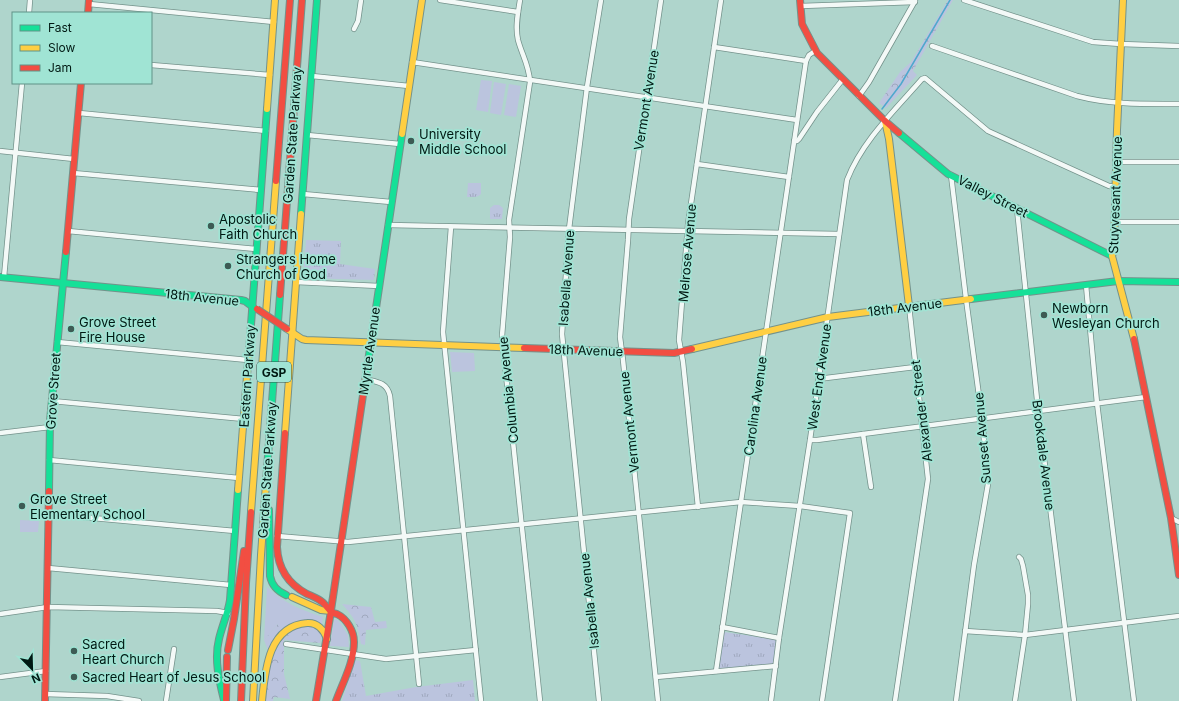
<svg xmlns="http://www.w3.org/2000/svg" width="1179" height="701" font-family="Inter,sans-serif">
<defs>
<pattern id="forest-crowns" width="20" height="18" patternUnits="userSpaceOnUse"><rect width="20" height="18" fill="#bbc4de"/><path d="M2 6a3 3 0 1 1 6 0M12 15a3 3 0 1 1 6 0" fill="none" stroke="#9fa8be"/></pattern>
<pattern id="park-tufts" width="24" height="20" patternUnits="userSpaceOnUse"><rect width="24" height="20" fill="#bbc4de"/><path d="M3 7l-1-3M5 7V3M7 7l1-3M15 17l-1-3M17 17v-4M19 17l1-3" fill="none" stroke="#9fa8be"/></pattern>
</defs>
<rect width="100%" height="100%" fill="#afd5cc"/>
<g fill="#bbc4de">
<path d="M 481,80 L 492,81 L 488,112 L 476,110 Z"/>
<path d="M 494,82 L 506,84 L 501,115 L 490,113 Z"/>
<path d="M 509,84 L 521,86 L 516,117 L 504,115 Z"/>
<path d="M 450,352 L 474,353 L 475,371 L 452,372 Z"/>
<path d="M 20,520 L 39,521 L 38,532 L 20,532 Z"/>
<path d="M 267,587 C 284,603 301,610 323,617 L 322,625 L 278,624 L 264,640 Z"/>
<path d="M 334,620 L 338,620 L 348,635 L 349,647 L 330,646 Z"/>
</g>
<g fill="url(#forest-crowns)">
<path d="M 948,0 L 953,0 L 913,71 L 917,75 L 886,108 L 879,103 L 900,72 L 911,62 Z"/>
<path d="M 342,604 L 371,607 L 375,622 L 386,621 L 387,628 L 366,630 L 365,645 L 361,644 C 358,625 355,618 342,604 Z"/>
<path d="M 299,621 L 322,625 L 320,643 L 284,640 L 284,674 L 290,699 L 274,697 L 273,701 L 265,701 L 271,659 L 264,640 L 278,624 Z"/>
</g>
<g fill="url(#park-tufts)">
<path d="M 468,183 L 481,183 L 481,194 C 478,198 472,197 467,197 Z"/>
<path d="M 494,205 L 499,205 L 503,208 L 502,219 L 490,219 L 490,208 Z"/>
<path d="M 306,240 L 341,241 L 340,264 L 375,269 L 374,280 L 303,278 Z"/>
<path d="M 724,632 L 779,640 L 775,665 L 718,670 Z"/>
<path d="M 355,660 L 360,661 L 366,696 L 416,687 L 473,680 L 475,701 L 342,701 Z"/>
</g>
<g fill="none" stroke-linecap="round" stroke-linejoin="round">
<path stroke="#4ea8cd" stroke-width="1.5" d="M 882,109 L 901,84 L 950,0"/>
<g stroke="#74928b" stroke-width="6">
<g id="street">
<path d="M 440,0 L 518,12"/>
<path d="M 520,0 C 518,13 515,27 518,40 C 522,55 529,65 530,82 L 509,220 L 510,237 L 502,336 L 540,701"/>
<path d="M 964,0 L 1093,42 L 1121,44 L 1179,46"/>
<path d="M 89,4 L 274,22"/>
<path d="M 801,6 L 915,2"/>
<path d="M 29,13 L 30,0"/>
<path d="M 354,29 L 358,21 L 361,0"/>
<path d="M 932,46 L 1077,96 C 1112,105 1144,104 1179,104"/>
<path d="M 714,47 L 806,61"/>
<path d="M 412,62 L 797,120"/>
<path d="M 151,65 L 270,75"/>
<path d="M 312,76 L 409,86"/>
<path d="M 859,96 L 869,82 L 915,1"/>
<path d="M 79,113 L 266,131"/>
<path d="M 307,135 L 400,144"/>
<path d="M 794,141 L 797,141 L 799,139 L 817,112 L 843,79"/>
<path d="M 0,151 L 74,159"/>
<path d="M 1117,162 L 1179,162"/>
<path d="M 697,164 L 789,177"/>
<path d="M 73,173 L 261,190"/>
<path d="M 951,175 L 966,299 L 982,418 L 988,484 L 974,565 L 956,701"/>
<path d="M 303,194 L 391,202"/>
<path d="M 1017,209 L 1038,409 L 1074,701"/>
<path d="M 1115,222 L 1179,222"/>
<path d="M 388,225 L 839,234"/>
<path d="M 451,227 L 443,332 L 481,701"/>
<path d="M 68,231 L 256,249"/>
<path d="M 4,277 L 22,83"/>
<path d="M 296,282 L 379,286"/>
<path d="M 1086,285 L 1097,403 L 1134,701"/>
<path d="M 57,342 L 248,360"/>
<path d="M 365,379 C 377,382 387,382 390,396 L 419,684"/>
<path d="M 818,379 L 915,367"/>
<path d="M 52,401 L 244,419"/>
<path d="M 0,433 L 50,427"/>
<path d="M 863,434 L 871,487"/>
<path d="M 810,440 L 817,440 L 1146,397"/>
<path d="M 49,460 L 239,478"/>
<path d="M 698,507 L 683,362 L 679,340 L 688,224 L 721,0"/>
<path d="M 49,514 L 235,531"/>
<path d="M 1171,518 L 1179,522"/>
<path d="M 277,536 L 348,542 L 741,502 L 800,506 L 850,513 L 822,701"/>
<path d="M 48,568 L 231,585"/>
<path d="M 0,614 L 48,607 L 217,611 L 228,613"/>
<path d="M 722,627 L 779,638"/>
<path d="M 965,631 L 1025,635 L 1179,616"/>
<path d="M 286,644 L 386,659 L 476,650"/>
<path d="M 716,671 L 806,61 L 809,55 L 815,51"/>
<path d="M 0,677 L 46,671"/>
<path d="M 656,677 L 776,666"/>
<path d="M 45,694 L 107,696 L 139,701"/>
<path d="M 166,701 L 174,649"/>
<path d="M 599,701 L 562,334 L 569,229 L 587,87 L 601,0"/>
<path d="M 658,701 L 623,360 L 620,337 L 628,240 L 629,219 L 661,0"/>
<path d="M 771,701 L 779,638 L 810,440 L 847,180 C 862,141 895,110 922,79 L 925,78 L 988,131 L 1109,186 L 1116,187"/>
<path d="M 895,701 L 928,479 L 909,306"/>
<path d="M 1015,701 L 1025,635 L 1028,604 L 1028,595 L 1023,566 L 1021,559 L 1019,557"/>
</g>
</g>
<g stroke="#74928b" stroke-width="8">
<g id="fast">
<path d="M 899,133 L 948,174 L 1112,256"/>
<path d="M 301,214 L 317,0"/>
<path d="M 0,277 L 241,300 L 245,301 L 253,307"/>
<path d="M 971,299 L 1118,281 L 1179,282"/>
<path d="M 250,338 L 267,109"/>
<path d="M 366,375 L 402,134"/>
<path d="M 267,469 L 280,295"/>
<path d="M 49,491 L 50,421 L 66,252"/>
<path d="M 269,510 L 270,576 C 272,586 277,591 286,595"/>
<path d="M 224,700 C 219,680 214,659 219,639 C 222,626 228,613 230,600 L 238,490"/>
</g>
</g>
<g stroke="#74928b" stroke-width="8">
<g id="slow">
<path d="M 1123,0 L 1117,130 L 1114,248 L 1112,256 L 1134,339"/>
<path d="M 267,109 L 275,0"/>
<path d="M 885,121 L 889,139 L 909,306"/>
<path d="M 402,134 L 422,0"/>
<path d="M 287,329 L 302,339 L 306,340 L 524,348"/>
<path d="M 692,349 L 828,317 L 971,299"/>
<path d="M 285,433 L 301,214"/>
<path d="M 238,490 L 250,338"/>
<path d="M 251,512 L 276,181"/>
<path d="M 292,597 L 321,610 L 331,611"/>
<path d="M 253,701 L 261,555 L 267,469"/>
<path d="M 262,701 C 265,671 268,626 307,623 C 317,622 324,630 327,639"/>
</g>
</g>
<g stroke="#74928b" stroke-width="8">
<g id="jam">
<path d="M 800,0 L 802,24 L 817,53 L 885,121 L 899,133"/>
<path d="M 88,13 L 89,0"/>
<path d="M 276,181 L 290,0"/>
<path d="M 66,252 L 81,83"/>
<path d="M 280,295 L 302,0"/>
<path d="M 1134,339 L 1171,518 L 1179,575"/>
<path d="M 524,348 L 674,353 L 692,349"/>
<path d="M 285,433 L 277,547 C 278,568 288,584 307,594 C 312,596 317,598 321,601 C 325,603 327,609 332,612 C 335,614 334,613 337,614 C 347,619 354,631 354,642 C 354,662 343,682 336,701"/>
<path d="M 228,650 L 234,619 L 244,551"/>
<path d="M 45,701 L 49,491"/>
<path d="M 226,701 L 227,657"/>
<path d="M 241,701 L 246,583 L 251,512"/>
<path d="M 316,701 L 330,617 L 366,375"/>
</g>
</g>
<use href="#street" stroke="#f3f9f7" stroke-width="4.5"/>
<use href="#fast" stroke="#16e098" stroke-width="6"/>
<use href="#slow" stroke="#ffcf43" stroke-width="6"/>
<use href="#jam" stroke="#f24e42" stroke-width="6"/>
<g stroke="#74928b" stroke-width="8" stroke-linecap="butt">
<path id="jam-bridge" d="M 257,309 L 287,329"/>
</g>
<use href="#jam-bridge" stroke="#f24e42" stroke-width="6"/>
</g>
<g fill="#3d5b54" stroke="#a0e4d4" stroke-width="1.5">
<circle cx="411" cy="141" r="4"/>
<circle cx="211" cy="226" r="4"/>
<circle cx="228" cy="266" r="4"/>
<circle cx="1044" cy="315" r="4"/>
<circle cx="71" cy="329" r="4"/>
<circle cx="22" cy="506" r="4"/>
<circle cx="74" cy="651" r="4"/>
<circle cx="74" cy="677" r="4"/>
</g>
<g text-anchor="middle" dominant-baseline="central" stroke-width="3.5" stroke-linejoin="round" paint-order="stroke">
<rect fill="#a0e4d4" stroke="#30564d" stroke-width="1" x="257" y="362" width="34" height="20" rx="3"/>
<g font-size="12" font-weight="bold" fill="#001913">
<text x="274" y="372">GSP</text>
</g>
<g font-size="13" fill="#001913" stroke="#a0e4d4">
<text transform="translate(646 100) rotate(-81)">Vermont Avenue</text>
<text transform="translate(292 135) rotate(-86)">Garden State Parkway</text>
<text transform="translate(1115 195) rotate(-88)">Stuyvesant Avenue</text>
<text transform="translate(993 196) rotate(27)">Valley Street</text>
<text transform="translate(687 253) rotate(-85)">Melrose Avenue</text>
<text transform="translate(566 278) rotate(-86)">Isabella Avenue</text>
<text transform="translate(202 297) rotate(6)">18th Avenue</text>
<text transform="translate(905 307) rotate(-7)">18th Avenue</text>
<text transform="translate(586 350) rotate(2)">18th Avenue</text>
<text transform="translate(369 351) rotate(-82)">Myrtle Avenue</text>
<text transform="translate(247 376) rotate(-86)">Eastern Parkway</text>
<text transform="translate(819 377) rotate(-82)">West End Avenue</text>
<text transform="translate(508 390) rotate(-96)">Columbia Avenue</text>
<text transform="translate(53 391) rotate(-86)">Grove Street</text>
<text transform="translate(755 406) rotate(-82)">Carolina Avenue</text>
<text transform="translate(921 411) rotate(-97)">Alexander Street</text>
<text transform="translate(629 422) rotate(-96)">Vermont Avenue</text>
<text transform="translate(982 438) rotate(-95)">Sunset Avenue</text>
<text transform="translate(1044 455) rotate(83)">Brookdale Avenue</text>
<text transform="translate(267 470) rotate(-86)">Garden State Parkway</text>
<text transform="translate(589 601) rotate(-96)">Isabella Avenue</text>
</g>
<g font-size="13" fill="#001913" stroke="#a0e4d4" text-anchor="start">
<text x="419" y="134">University<tspan x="419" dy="15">Middle School</tspan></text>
<text x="219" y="219">Apostolic<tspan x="219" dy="15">Faith Church</tspan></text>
<text x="236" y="259">Strangers Home<tspan x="236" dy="15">Church of God</tspan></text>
<text x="1052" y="308">Newborn<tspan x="1052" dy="15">Wesleyan Church</tspan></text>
<text x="79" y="322">Grove Street<tspan x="79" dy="15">Fire House</tspan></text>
<text x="30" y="499">Grove Street<tspan x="30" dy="15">Elementary School</tspan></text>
<text x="82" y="644">Sacred<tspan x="82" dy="15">Heart Church</tspan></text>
<text x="82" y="677">Sacred Heart of Jesus School</text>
</g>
</g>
<rect x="12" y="12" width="140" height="72" fill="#a0e4d4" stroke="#609387"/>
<rect x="20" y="25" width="20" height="6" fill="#16e098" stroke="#609387"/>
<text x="48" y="32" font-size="12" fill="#001913">Fast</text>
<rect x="20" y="45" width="20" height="6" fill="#ffcf43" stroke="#609387"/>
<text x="48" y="52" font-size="12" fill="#001913">Slow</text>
<rect x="20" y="65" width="20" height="6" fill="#f24e42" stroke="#609387"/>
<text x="48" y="72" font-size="12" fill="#001913">Jam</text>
<g transform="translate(32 669) rotate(157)" stroke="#a0e4d4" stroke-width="3" paint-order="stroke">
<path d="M0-3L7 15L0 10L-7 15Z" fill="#001913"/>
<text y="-6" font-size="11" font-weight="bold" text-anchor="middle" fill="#001913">N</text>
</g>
</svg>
